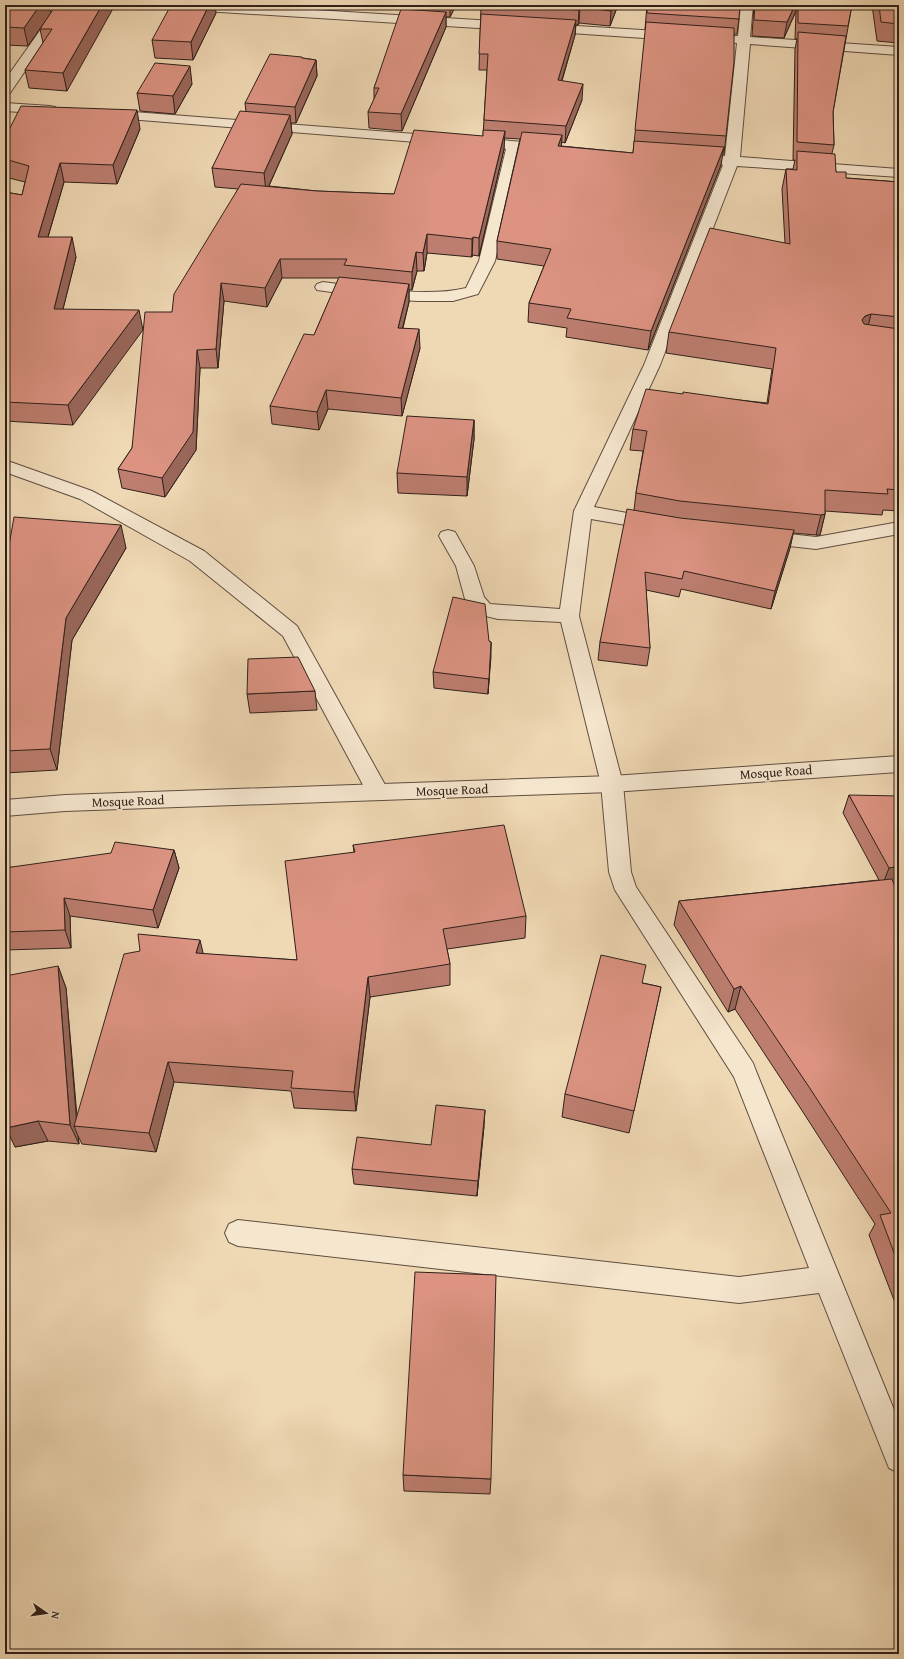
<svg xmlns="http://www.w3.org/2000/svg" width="904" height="1659" font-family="'Gentium Book Plus',serif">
<rect width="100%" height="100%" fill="#efd8b4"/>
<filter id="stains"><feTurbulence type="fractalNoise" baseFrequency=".005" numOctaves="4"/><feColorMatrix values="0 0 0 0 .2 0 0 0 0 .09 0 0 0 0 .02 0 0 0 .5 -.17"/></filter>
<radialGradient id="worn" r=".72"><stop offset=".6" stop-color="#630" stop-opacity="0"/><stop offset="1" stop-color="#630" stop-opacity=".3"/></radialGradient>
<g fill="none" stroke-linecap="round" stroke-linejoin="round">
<g stroke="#5f4e40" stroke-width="2">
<g id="minor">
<path d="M 58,5 L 70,5 L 10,93 L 5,94 L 5,80 Z"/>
<path d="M 166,5 L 233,5 L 511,22 L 516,23 L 517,26 L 516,29 L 511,30 L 172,9 L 168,8 Z"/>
<path d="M 741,5 L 753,5 L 750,37 L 899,47 L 899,55 L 750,44 L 740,157 L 899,169 L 899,177 L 737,166 L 660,365 L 594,507 L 655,518 L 662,520 L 664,524 L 662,528 L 655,530 L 591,519 L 579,616 L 623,784 L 631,872 L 636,887 L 753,1063 L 756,1071 L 899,1422 L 899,1473 L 889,1468 L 819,1293 L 739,1303 L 238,1246 L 229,1242 L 225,1233 L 229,1224 L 238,1220 L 739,1277 L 809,1268 L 734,1077 L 615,890 L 609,872 L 601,784 L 561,622 L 498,619 L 477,614 L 465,599 L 456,566 L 439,536 L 441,532 L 448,530 L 455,532 L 474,566 L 484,597 L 490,604 L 560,609 L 574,511 L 644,365 L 723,165 L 714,163 L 712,160 L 714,157 L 725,156 L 737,43 L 724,42 L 723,39 L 724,36 L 738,36 Z"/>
<path d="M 545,24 L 674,32 L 679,33 L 680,36 L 679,39 L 674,40 L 540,31 L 539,28 L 540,25 Z"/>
<path d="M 5,103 L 50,106 L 55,107 L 57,110 L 55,113 L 50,114 L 5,111 Z"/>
<path d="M 108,110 L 441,136 L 446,137 L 448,140 L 446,143 L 441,144 L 103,117 L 101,114 L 103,111 Z"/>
<path d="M 475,138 L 549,144 L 554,145 L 556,148 L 554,151 L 549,152 L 520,150 L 495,261 L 478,294 L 453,301 L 418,301 L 382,299 L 317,290 L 315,287 L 317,284 L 323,282 C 364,287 426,298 466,288 L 479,261 L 506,149 L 470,145 L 468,142 L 470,139 Z"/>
<path d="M 5,460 L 92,491 L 204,551 L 297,626 L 389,792 L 386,798 L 378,800 L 370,798 L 283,636 L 190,561 L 80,499 L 5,472 Z"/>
<path d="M 899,522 L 899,534 L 816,549 L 762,543 L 755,541 L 753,537 L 755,533 L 762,531 L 816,537 Z"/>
</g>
</g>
<g stroke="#5f4e40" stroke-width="2">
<path id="tertiary" d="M 899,756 L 899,772 L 612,792 L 65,811 L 5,816 L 5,800 L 65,795 L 612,776 Z"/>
</g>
<use href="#minor" fill="#f5e6ce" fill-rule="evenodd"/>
<use href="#tertiary" fill="#f5e6ce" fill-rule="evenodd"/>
</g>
<g fill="#bd7e70" stroke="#2f201a">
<path d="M 5,5 L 49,5 L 51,13 L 56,5 L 67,91 L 29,88 L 25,70 L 43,43 L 40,29 L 46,19 L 28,46 L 5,45 Z"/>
<path d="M 405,5 L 456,5 L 450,17 L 446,17 L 446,27 L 402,131 L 369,128 L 368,112 L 374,100 L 374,88 L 405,9 Z"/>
<path d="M 481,5 L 618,5 L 610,26 L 579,23 L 578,25 L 576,25 L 575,35 L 562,81 L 582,100 L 565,143 L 562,142 L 561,146 L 633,153 L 646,29 L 645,29 L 647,5 L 739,19 L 737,34 L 734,34 L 726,136 L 724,154 L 722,154 L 721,165 L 648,350 L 566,337 L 567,328 L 528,322 L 529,303 L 544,266 L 497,259 L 497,241 L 520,139 L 504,138 L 504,149 L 479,256 L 472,255 L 472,257 L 427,253 L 424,271 L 417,271 L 412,290 L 409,290 L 409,302 L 403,328 L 420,348 L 402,416 L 328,409 L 319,430 L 272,424 L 270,406 L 314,335 L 339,278 L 282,278 L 267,307 L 224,301 L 218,368 L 200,368 L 196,450 L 165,497 L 122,488 L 118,469 L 132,448 L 172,312 L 238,189 L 215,187 L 212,168 L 246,112 L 245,103 L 302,58 L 316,60 L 317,76 L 296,123 L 291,123 L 292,134 L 269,186 L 317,191 L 394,194 L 483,136 L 487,70 L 479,70 Z"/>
<path d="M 754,5 L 852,5 L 833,112 L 834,145 L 832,153 L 836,172 L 846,178 L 899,182 L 899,511 L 883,510 L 882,515 L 825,511 L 825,514 L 820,535 L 816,535 L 793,533 L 790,548 L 771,609 L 681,589 L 679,597 L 646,590 L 650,648 L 647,666 L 598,660 L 600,642 L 634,510 L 636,493 L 643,451 L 630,450 L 633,429 L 683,394 L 767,403 L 772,369 L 666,353 L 669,332 L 785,243 L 782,189 L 786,169 L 793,169 L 795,160 L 793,160 L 795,49 L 797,39 L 795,39 L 796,11 L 784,38 L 752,36 Z"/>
<path d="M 872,5 L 899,5 L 899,43 L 877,41 Z"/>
<path d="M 216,13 L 193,60 L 155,58 L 152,40 Z"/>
<path d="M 192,84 L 175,114 L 140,111 L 137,93 Z"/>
<path d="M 140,129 L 117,184 L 64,182 L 48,237 L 76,257 L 63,309 L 73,425 L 5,421 L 5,192 L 22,195 L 25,182 L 5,177 L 5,138 Z"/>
<path d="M 474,420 L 474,439 L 467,496 L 398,493 L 397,473 Z"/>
<path d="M 126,548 L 72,640 L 57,770 L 5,773 L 5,568 Z"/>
<path d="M 489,641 L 491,642 L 488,694 L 434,688 L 433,672 Z"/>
<path d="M 315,691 L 317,710 L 250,713 L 247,694 Z"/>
<path d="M 849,795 L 899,883 L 894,884 L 899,897 L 899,1313 L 869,1235 L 875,1224 L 801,1109 L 735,1009 L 728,1012 L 674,925 L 679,901 L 879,880 L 843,813 Z"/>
<path d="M 353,845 L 526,916 L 525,938 L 447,949 L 450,964 L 450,985 L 370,997 L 356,1111 L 294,1108 L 291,1091 L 174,1082 L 156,1152 L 82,1144 L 78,1136 L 79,1144 L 48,1141 L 15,1147 L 58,966 L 66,988 L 77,1116 L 203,954 L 297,960 L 354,852 Z"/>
<path d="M 174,850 L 179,868 L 158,928 L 70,916 L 71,948 L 5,950 L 5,868 Z"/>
<path d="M 643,983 L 661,987 L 629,1133 L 562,1117 L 565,1094 Z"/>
<path d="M 484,1126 L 477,1196 L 354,1184 L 352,1169 L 431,1145 Z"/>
<path d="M 403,1475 L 491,1479 L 490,1494 L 404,1491 Z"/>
</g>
<g fill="#9a675b" stroke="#2f201a">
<path d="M 40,5 L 49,5 L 51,13 L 28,46 L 24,28 Z"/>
<path d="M 102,5 L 115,5 L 67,91 L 63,73 Z"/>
<path d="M 209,5 L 215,5 L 216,13 L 193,60 L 191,42 Z"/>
<path d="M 450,5 L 456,5 L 450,17 Z"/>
<path d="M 614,5 L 618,5 L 610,26 L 611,11 Z"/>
<path d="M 795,5 L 797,5 L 796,11 L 784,38 L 787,22 Z"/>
<path d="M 580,7 L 579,23 L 578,25 L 579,10 Z"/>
<path d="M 446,12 L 446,27 L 402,131 L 401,114 Z"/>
<path d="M 576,20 L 575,35 L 557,96 L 558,80 Z"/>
<path d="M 316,60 L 317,76 L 296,123 L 295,107 Z"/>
<path d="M 190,66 L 192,84 L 175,114 L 173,96 Z"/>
<path d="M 583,84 L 582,100 L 565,143 L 566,126 Z"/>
<path d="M 137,110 L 140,129 L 117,184 L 113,165 Z"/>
<path d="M 290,115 L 292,134 L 266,192 L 264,173 Z"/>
<path d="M 505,131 L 504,149 L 479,256 L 479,238 Z"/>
<path d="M 562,135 L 561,154 L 558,146 Z"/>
<path d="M 724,147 L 721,165 L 648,350 L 651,331 Z"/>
<path d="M 60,163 L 64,182 L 42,257 L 38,237 Z"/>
<path d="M 427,234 L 427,253 L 424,271 L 423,253 Z"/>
<path d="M 72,237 L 76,257 L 58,329 L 54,309 Z"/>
<path d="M 473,237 L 472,255 L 472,257 L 472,239 Z"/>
<path d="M 416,252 L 417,271 L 412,290 L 412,272 Z"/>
<path d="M 280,259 L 282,278 L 267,307 L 265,288 Z"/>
<path d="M 221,283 L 224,301 L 218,368 L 216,349 Z"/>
<path d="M 409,284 L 409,302 L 398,346 L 398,328 Z"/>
<path d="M 139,310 L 143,330 L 73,425 L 68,405 Z"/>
<path d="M 871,314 L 866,335 L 862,320 L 865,316 Z"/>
<path d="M 419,329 L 420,348 L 402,416 L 401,398 Z"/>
<path d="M 197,350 L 200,368 L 196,450 L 165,497 L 162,478 Z"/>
<path d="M 326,390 L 328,409 L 319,430 L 317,412 Z"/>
<path d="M 474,420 L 474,439 L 467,496 L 467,477 Z"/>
<path d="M 825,514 L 820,535 L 816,535 L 821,515 Z"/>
<path d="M 121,525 L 126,548 L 72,640 L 57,770 L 50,749 L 66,618 Z"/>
<path d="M 794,530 L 790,548 L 771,609 L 775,591 Z"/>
<path d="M 491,642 L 491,657 L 488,694 L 489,679 Z"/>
<path d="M 174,850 L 179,868 L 158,928 L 153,910 Z"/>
<path d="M 899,866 L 899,883 L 882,886 L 889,868 Z"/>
<path d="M 64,898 L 70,916 L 71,948 L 65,930 Z"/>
<path d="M 200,940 L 205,961 L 196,953 Z"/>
<path d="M 58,966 L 66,988 L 77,1126 L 74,1126 L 78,1136 L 79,1144 L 70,1125 Z"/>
<path d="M 368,977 L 370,997 L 356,1111 L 354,1092 Z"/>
<path d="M 741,986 L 735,1009 L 728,1012 L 734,989 Z"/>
<path d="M 168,1062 L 174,1082 L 156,1152 L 149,1133 Z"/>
<path d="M 485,1110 L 484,1126 L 477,1196 L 478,1181 Z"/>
<path d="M 38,1121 L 48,1141 L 15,1147 L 6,1128 Z"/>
</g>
<g fill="#dc9382" stroke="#2f201a">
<path d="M 5,5 L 40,5 L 24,28 L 5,27 Z"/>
<path d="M 56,5 L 102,5 L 63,73 L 25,70 L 52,29 L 40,29 Z"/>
<path d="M 171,5 L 209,5 L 191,42 L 152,40 Z"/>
<path d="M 505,5 L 614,5 L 611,11 L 580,7 L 579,10 Z"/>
<path d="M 647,5 L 740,5 L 739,19 L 647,13 Z"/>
<path d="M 755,5 L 795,5 L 787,22 L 754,20 Z"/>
<path d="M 798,5 L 852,5 L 848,26 L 798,23 Z"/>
<path d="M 879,5 L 899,5 L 899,24 L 881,22 Z"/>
<path d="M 401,9 L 446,12 L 401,114 L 368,112 L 379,88 L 374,88 Z"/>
<path d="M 481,14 L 576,20 L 558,80 L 583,84 L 566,126 L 484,120 L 488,54 L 479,54 Z"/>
<path d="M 646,22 L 734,28 L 734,62 L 726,136 L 635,130 Z"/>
<path d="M 798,32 L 846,36 L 833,112 L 834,145 L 797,142 Z"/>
<path d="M 270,54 L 302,57 L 302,58 L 316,60 L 295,107 L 245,103 Z"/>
<path d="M 155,63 L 190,66 L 173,96 L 137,93 Z"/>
<path d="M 21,106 L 137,110 L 113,165 L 60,163 L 38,237 L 72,237 L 54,309 L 139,310 L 68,405 L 5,402 L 5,192 L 22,195 L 29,166 L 5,159 L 5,141 L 6,139 L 5,139 L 5,138 Z"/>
<path d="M 240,111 L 290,115 L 264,173 L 212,168 Z"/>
<path d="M 414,130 L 483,136 L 483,130 L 505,131 L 479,238 L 473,237 L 472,239 L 427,234 L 423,253 L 416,252 L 412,272 L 344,265 L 347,259 L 280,259 L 265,288 L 221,283 L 216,349 L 197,350 L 193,432 L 162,478 L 118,469 L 132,448 L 145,312 L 172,312 L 174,294 L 241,184 L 317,191 L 394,194 Z"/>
<path d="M 522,132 L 562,135 L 558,146 L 633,153 L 634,141 L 724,147 L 651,331 L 567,318 L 571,309 L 529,303 L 551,249 L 497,241 Z"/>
<path d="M 797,151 L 835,154 L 836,172 L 846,172 L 846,178 L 899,182 L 899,317 L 871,314 L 865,316 L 862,320 L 864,324 L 899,329 L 899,490 L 887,489 L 888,494 L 825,490 L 825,514 L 821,515 L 680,501 L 636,493 L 647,431 L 633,429 L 646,389 L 683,394 L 683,392 L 768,404 L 776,348 L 669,332 L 710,228 L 790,244 L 786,169 L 797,170 Z"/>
<path d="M 339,277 L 409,284 L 398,328 L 419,329 L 401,398 L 326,390 L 317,412 L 270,406 L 304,334 L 314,335 Z"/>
<path d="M 407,416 L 474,420 L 467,477 L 397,473 Z"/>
<path d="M 627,509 L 680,518 L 794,530 L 775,591 L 684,571 L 682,579 L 645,572 L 650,648 L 600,642 Z"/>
<path d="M 14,517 L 121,525 L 66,618 L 50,749 L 5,751 L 5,568 Z"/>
<path d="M 453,597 L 485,604 L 489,641 L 491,642 L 489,679 L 433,672 Z"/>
<path d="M 298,657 L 315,691 L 247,694 L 248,659 Z"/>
<path d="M 849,795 L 899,796 L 899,866 L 889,868 Z"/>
<path d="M 504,825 L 526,916 L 443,929 L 450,964 L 368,977 L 354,1092 L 291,1088 L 293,1071 L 168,1062 L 149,1133 L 74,1126 L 124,954 L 140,951 L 138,934 L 200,940 L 196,953 L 297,960 L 285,861 L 355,852 L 353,845 Z"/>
<path d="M 115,842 L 174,850 L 153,910 L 64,898 L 65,930 L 5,932 L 5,868 L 111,853 Z"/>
<path d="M 892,879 L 899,897 L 899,1266 L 880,1215 L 891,1213 L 809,1087 L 741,986 L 734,989 L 679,901 Z"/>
<path d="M 601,955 L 646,965 L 642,983 L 661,987 L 634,1111 L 565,1094 Z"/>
<path d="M 58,966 L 70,1125 L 38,1121 L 6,1128 L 5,976 Z"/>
<path d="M 436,1105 L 485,1110 L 478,1181 L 352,1169 L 357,1137 L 431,1145 Z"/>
<path d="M 415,1272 L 496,1275 L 491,1479 L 403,1475 Z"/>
</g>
<g text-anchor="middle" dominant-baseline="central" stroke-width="3" stroke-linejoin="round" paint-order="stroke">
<g font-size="13" fill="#2f201a" stroke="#f5e6ce">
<text transform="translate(776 772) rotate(-4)">Mosque Road</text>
<text transform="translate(452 790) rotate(-2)">Mosque Road</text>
<text transform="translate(128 801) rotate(-2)">Mosque Road</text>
</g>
</g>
<rect width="904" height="1659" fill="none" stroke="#efd8b4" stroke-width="20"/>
<rect x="6" y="6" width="892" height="1647" fill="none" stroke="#2f201a" stroke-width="2"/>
<rect x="10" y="10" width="884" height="1639" fill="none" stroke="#2f201a"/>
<g transform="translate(46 1613) rotate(103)" stroke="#f5e6ce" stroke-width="3" paint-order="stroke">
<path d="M0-3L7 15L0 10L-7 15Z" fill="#2f201a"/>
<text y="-6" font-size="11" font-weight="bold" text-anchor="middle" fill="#2f201a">N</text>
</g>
<rect width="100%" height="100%" filter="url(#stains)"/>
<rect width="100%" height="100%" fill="url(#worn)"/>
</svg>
